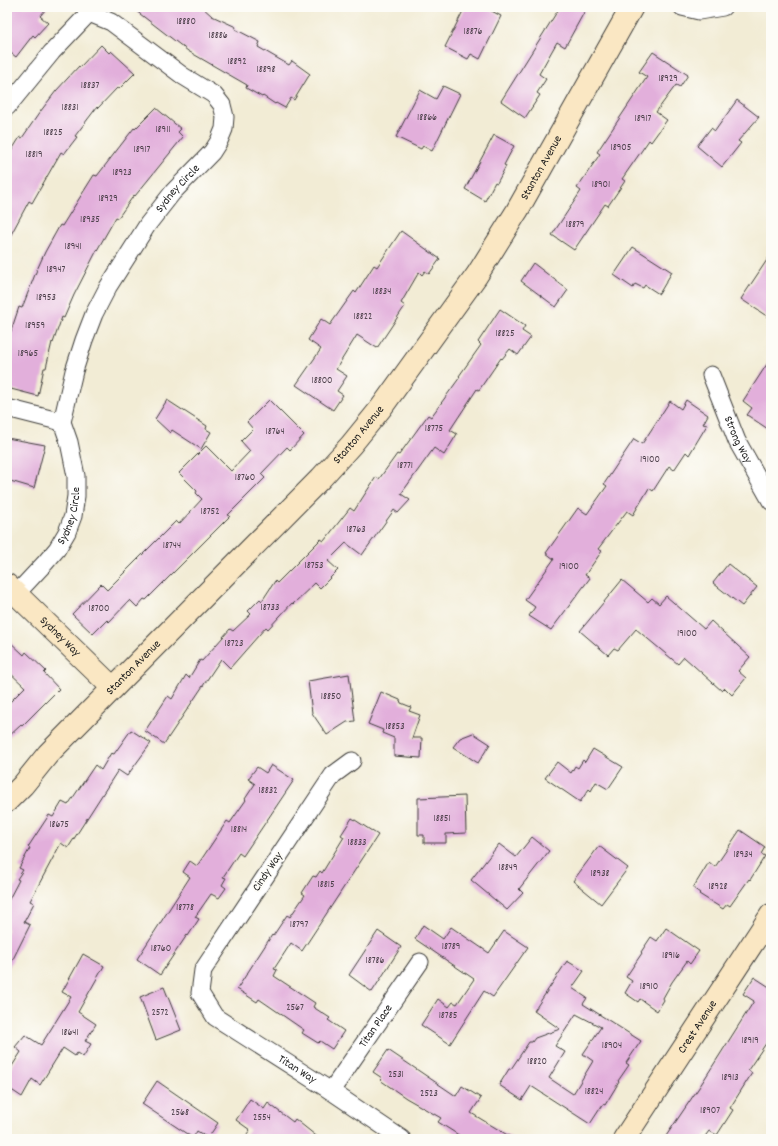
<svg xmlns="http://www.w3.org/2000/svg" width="778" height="1146" font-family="Dekko,sans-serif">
<rect width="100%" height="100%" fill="#fdfcf7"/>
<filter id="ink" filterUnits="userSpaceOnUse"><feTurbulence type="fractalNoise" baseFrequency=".025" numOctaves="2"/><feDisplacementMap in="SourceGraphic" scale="8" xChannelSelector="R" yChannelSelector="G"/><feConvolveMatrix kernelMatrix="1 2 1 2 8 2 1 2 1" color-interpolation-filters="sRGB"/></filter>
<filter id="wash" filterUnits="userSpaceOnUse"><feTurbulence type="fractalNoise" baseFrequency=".012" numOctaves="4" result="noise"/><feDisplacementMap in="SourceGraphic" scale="16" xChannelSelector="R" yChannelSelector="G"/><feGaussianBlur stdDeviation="0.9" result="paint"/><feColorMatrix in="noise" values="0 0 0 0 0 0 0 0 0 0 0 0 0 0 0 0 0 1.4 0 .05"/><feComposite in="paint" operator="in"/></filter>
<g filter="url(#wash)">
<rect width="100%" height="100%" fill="#f2ecd5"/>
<g id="blocks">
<g fill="#e2afdb" fill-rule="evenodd">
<path d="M 7,7 L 48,7 L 40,16 L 48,23 L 35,37 L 33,35 L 16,57 L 7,50 Z"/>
<path d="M 131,7 L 202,7 L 212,16 L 236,27 L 235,29 L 260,42 L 258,47 L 289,65 L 292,61 L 310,74 L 294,100 L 291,98 L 285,108 L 276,103 L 275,104 L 263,96 L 262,97 L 246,88 L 247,85 L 188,51 Z"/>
<path d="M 465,7 L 484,7 L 501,16 L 480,59 L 471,54 L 468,59 L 445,47 Z"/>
<path d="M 560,7 L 587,7 L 565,47 L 557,42 L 539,74 L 546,79 L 537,93 L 540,95 L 525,118 L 501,101 Z"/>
<path d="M 101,45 L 109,53 L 111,51 L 135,73 L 119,89 L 117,88 L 98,108 L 97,107 L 75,136 L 77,137 L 64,154 L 61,152 L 32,203 L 29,201 L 7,242 L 7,158 L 20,137 L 22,138 L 40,112 L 56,91 L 79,66 L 80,67 Z"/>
<path d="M 653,52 L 688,75 L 680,87 L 676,85 L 656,112 L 667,120 L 651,142 L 649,140 L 622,179 L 625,181 L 608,206 L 605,204 L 574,250 L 552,235 L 581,191 L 577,188 L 600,154 L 597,152 L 647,77 L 639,72 Z"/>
<path d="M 443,86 L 460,94 L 432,151 L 423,146 L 421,149 L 396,137 L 420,90 L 436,99 Z"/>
<path d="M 737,100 L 759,117 L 738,141 L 741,143 L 722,167 L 697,146 L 711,128 L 715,131 Z"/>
<path d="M 156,108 L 181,129 L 178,132 L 183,137 L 135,196 L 134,195 L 118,218 L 116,217 L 96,252 L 74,295 L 64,318 L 62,317 L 53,343 L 52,342 L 46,368 L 44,368 L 38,396 L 7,388 L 7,343 L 19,307 L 22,308 L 36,272 L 45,252 L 60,225 L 62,226 L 94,175 L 97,176 L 134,128 L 135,129 Z"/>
<path d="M 494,135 L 514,146 L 504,165 L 506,166 L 497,183 L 495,182 L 485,201 L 465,189 Z"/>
<path d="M 401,231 L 440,259 L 429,274 L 425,271 L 422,275 L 419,272 L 401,303 L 405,306 L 377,348 L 357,335 L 336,369 L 347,376 L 337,391 L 343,395 L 333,410 L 296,385 L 321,349 L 308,340 L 321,319 L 330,325 L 354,291 L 356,293 L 374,265 L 377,267 Z"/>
<path d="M 633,247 L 672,272 L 659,294 L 645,285 L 643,288 L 635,284 L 633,288 L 614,275 Z"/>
<path d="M 771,254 L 771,319 L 741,299 Z"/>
<path d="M 533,263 L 568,290 L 556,307 L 521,281 Z"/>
<path d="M 500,309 L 525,326 L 522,331 L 531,337 L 518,355 L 510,349 L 502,359 L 501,358 L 479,390 L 477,389 L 450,430 L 457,434 L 444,455 L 434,448 L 401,494 L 410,500 L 398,513 L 394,510 L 362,555 L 346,543 L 328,561 L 338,570 L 320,588 L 315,583 L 293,604 L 292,603 L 268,629 L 266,627 L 230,668 L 221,659 L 164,744 L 145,731 L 168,696 L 172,699 L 186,675 L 189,678 L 200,660 L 202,661 L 230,629 L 233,631 L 251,614 L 248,611 L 260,599 L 262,601 L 275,581 L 277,583 L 321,539 L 324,541 L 350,508 L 354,511 L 376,477 L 379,479 L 397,454 L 399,455 L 428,415 L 431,417 L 460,377 L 459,376 L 481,345 L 478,342 Z"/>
<path d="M 771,358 L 771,431 L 747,415 L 752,408 L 743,401 Z"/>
<path d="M 167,400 L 207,426 L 206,429 L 211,432 L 201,449 L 172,430 L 170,433 L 155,419 Z"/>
<path d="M 269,400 L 304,435 L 290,450 L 287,447 L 261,474 L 265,478 L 228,515 L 230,516 L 146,600 L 144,599 L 137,607 L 130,600 L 109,622 L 107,620 L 93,634 L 72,614 L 101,584 L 107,590 L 176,521 L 179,524 L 202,499 L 196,493 L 197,491 L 179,473 L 206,446 L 231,471 L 250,451 L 241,441 L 253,429 L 247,422 Z"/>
<path d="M 686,400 L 708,415 L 703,424 L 707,425 L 689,455 L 686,452 L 674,470 L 669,466 L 653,491 L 649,488 L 633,515 L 627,511 L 598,549 L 602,551 L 585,575 L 590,578 L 551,630 L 529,616 L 535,607 L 525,600 L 554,559 L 546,553 L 578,508 L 587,514 L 607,486 L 604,484 L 634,439 L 642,444 L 670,401 L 681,409 Z"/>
<path d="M 7,438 L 45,445 L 34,488 L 7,480 Z"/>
<path d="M 728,564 L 757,587 L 742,606 L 713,583 Z"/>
<path d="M 622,580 L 648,602 L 652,598 L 659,604 L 666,596 L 704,629 L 711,621 L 750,657 L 738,671 L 746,678 L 732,695 L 725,688 L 722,691 L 684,657 L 678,664 L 636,629 L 618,650 L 614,648 L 608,655 L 580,631 Z"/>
<path d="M 7,639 L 24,655 L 26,652 L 46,671 L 44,673 L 59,689 L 22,726 L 21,725 L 7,738 L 7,705 L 25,687 L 7,670 Z"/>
<path d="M 349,674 L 355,721 L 347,722 L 327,735 L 312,713 L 308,681 Z"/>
<path d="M 381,692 L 400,700 L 401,703 L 411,707 L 409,711 L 420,715 L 412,738 L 422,738 L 421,758 L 394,756 L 394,738 L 382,733 L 383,730 L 368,724 Z"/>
<path d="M 131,730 L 151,743 L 127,776 L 118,770 L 68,848 L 61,843 L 30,901 L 34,903 L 24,922 L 30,925 L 7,971 L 7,903 L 19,880 L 17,879 L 23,870 L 19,868 L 30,848 L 28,847 L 49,815 L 53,817 L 62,802 L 68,805 L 95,765 L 101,770 L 111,753 L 114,754 Z"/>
<path d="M 473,733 L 490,744 L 478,763 L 453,747 L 460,738 Z"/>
<path d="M 593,749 L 623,767 L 608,789 L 596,782 L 591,791 L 589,789 L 580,802 L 545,778 L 557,762 L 571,773 L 575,766 L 578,768 L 583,760 L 585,762 Z"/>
<path d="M 271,765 L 294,780 L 243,856 L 239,853 L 223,877 L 226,878 L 222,885 L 226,888 L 219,898 L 211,894 L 195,917 L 199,919 L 188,936 L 187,935 L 160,975 L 137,959 L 190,877 L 183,872 L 190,861 L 197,866 L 227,821 L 230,823 L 246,800 L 245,799 L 255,784 L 248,779 L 257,767 L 266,773 Z"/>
<path d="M 465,796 L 466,833 L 446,834 L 446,843 L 424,843 L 424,835 L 418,835 L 418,798 Z"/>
<path d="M 352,818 L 378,835 L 302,951 L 291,943 L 274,969 L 277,970 L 274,976 L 315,1003 L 313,1007 L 330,1018 L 328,1020 L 344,1031 L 332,1049 L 320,1041 L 318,1043 L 302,1033 L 304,1030 L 259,999 L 257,1002 L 237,989 L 272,935 L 273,936 L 287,915 L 290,917 L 305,895 L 302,893 L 313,876 L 316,877 L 320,871 L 322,873 L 344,837 L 341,835 Z"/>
<path d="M 740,830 L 765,847 L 761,854 L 765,856 L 750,880 L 749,879 L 730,906 L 727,904 L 723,909 L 699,894 L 700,893 L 693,888 L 709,862 L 715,867 Z"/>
<path d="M 532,837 L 549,851 L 519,889 L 523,893 L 507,910 L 471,880 L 499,844 L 516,857 Z"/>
<path d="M 599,846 L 628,868 L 601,904 L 573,881 Z"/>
<path d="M 423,925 L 443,939 L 451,927 L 489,953 L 504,931 L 528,947 L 493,997 L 484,991 L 450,1044 L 421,1025 L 438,999 L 449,1007 L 453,1002 L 457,1004 L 474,979 L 415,939 Z"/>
<path d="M 666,928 L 699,951 L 690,964 L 687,961 L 672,982 L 663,998 L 664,1000 L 657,1011 L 640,999 L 638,1002 L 625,993 L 632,981 L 626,977 L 642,953 L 641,952 L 651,937 L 657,941 Z"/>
<path d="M 378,931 L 401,947 L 372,992 L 349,975 Z"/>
<path d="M 83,954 L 104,966 L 78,1012 L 96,1024 L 85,1041 L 91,1044 L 83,1057 L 77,1053 L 75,1056 L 63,1048 L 40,1085 L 32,1079 L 22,1097 L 7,1087 L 7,1074 L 21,1052 L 15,1047 L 25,1035 L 41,1045 L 71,997 L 62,992 Z"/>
<path d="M 567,961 L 584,971 L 572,988 L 587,998 L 583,1004 L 641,1041 L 626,1063 L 629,1065 L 618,1081 L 619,1082 L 605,1105 L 603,1104 L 590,1124 L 531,1086 L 522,1100 L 499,1085 L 509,1069 L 511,1069 L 529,1042 L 532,1042 L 535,1038 L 560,1029 L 534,1011 ZM 576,1014 L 601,1027 L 583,1054 L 593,1061 L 573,1094 L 549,1078 L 565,1052 L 555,1046 Z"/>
<path d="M 754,977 L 771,988 L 771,1036 L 748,1070 L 752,1073 L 730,1108 L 733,1110 L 717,1135 L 709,1131 L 703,1139 L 664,1139 L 700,1086 L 754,1001 L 743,994 Z"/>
<path d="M 164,987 L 181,1030 L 156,1040 L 140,997 Z"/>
<path d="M 388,1050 L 456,1096 L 462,1086 L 481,1098 L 471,1113 L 514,1139 L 465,1139 L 438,1122 L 441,1118 L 406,1098 L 380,1080 L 382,1078 L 373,1072 Z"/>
<path d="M 157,1081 L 218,1123 L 208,1138 L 197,1131 L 193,1138 L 142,1104 Z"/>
<path d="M 250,1099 L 264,1109 L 268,1103 L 293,1122 L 295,1119 L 320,1139 L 243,1139 L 250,1130 L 236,1120 Z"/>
</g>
</g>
</g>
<g filter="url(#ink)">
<use href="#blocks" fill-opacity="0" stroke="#3c3b38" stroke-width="1"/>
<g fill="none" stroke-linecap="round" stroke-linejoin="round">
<g stroke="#3c3b38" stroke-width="19">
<g id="street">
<path d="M 682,7 L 699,11 L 723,7"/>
<path d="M 7,107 L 52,52 L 89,13"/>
<path id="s1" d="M 711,375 L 737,441 L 771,501"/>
<path d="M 7,408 L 62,422"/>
<path id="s2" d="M 16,594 L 45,563 L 57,549 L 67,532 L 73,516 L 76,496 L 76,476 L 69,442 L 62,422 L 74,371 L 84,340 L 94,314 L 108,287 L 148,224 L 173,192 L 212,152 L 219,141 L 224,129 L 225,117 L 222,105 L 214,95 L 183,76 L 111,22 L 89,13 L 85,7"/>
<path id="s3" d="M 352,761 L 333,775 L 203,970 L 200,993 L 215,1017 L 331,1091 L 402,1139"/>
<path id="s4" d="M 331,1091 L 420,962"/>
</g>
</g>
<g stroke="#3c3b38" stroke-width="24">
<g id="secondary">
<path id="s5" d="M 7,585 L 113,688"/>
<path id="s6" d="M 7,801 L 23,785 L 48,754 L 321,478 L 351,445 L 381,408 L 477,275 L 517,211 L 632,7"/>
<path id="s7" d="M 624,1139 L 771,915"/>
</g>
</g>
<use href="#street" stroke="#fff" stroke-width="17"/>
<use href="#secondary" stroke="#fae7c3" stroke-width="22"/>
</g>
</g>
<g text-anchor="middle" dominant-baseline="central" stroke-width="4" stroke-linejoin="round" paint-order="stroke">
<g font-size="10" fill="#4e414c">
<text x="186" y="22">18880</text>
<text x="473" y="32">18876</text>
<text x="218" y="36">18886</text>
<text x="237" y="62">18892</text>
<text x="266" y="70">18898</text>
<text x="668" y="79">18929</text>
<text x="90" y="86">18837</text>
<text x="70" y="108">18831</text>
<text x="427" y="118">18866</text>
<text x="643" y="119">18917</text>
<text x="163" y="130">18911</text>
<text x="53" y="133">18825</text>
<text x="621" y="148">18905</text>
<text x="142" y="150">18917</text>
<text x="34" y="155">18819</text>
<text x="122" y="173">18923</text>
<text x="601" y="185">18901</text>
<text x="108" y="199">18929</text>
<text x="90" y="220">18935</text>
<text x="575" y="225">18879</text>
<text x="73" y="247">18941</text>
<text x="56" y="270">18947</text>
<text x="382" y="292">18834</text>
<text x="46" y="298">18953</text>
<text x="363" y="317">18822</text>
<text x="35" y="326">18959</text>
<text x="505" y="334">18825</text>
<text x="28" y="354">18965</text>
<text x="322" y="381">18800</text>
<text x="434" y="429">18775</text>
<text x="275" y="432">18764</text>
<text x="650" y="460">19100</text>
<text x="405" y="466">18771</text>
<text x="245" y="478">18760</text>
<text x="210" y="512">18752</text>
<text x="356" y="530">18763</text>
<text x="172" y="546">18744</text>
<text x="314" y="566">18753</text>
<text x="569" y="567">19100</text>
<text x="270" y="608">18733</text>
<text x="99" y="609">18700</text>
<text x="687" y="634">19100</text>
<text x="234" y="644">18723</text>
<text x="331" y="697">18850</text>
<text x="395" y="727">18853</text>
<text x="268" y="791">18832</text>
<text x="442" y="819">18851</text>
<text x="59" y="825">18675</text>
<text x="239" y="830">18814</text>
<text x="357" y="843">18833</text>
<text x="743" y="855">18934</text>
<text x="508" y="868">18849</text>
<text x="600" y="874">18938</text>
<text x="326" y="885">18815</text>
<text x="718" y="887">18928</text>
<text x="185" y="908">18778</text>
<text x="299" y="925">18797</text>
<text x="451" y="947">18789</text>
<text x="161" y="949">18760</text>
<text x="671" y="956">18916</text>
<text x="375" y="961">18786</text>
<text x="649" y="987">18910</text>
<text x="295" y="1008">2567</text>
<text x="160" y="1013">2572</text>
<text x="448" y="1016">18785</text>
<text x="70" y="1033">18641</text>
<text x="750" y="1041">18919</text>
<text x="612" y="1046">18904</text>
<text x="537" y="1062">18820</text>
<text x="396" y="1075">2531</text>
<text x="730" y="1078">18913</text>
<text x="594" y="1092">18824</text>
<text x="429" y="1094">2523</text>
<text x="710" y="1111">18907</text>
<text x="180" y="1113">2568</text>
<text x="262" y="1118">2554</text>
</g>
<g font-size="12" fill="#1c1c1c" stroke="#fdfcf7">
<text stroke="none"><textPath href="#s6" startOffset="832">Stanton Avenue</textPath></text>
<text stroke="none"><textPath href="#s2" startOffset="458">Sydney Circle</textPath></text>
<text stroke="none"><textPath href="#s6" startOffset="508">Stanton Avenue</textPath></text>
<text stroke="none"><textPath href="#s1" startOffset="70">Strong Way</textPath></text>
<text stroke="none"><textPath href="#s2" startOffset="97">Sydney Circle</textPath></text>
<text stroke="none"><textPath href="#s5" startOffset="74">Sydney Way</textPath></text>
<text stroke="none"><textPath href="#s6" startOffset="184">Stanton Avenue</textPath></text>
<text transform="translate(268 872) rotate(-56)">Cindy Way</text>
<text stroke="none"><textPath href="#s4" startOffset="79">Titan Place</textPath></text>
<text stroke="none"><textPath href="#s7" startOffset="134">Crest Avenue</textPath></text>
<text stroke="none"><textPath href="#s3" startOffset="407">Titan Way</textPath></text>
</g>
</g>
<rect width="778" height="1146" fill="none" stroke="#fdfcf7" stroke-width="24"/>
</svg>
